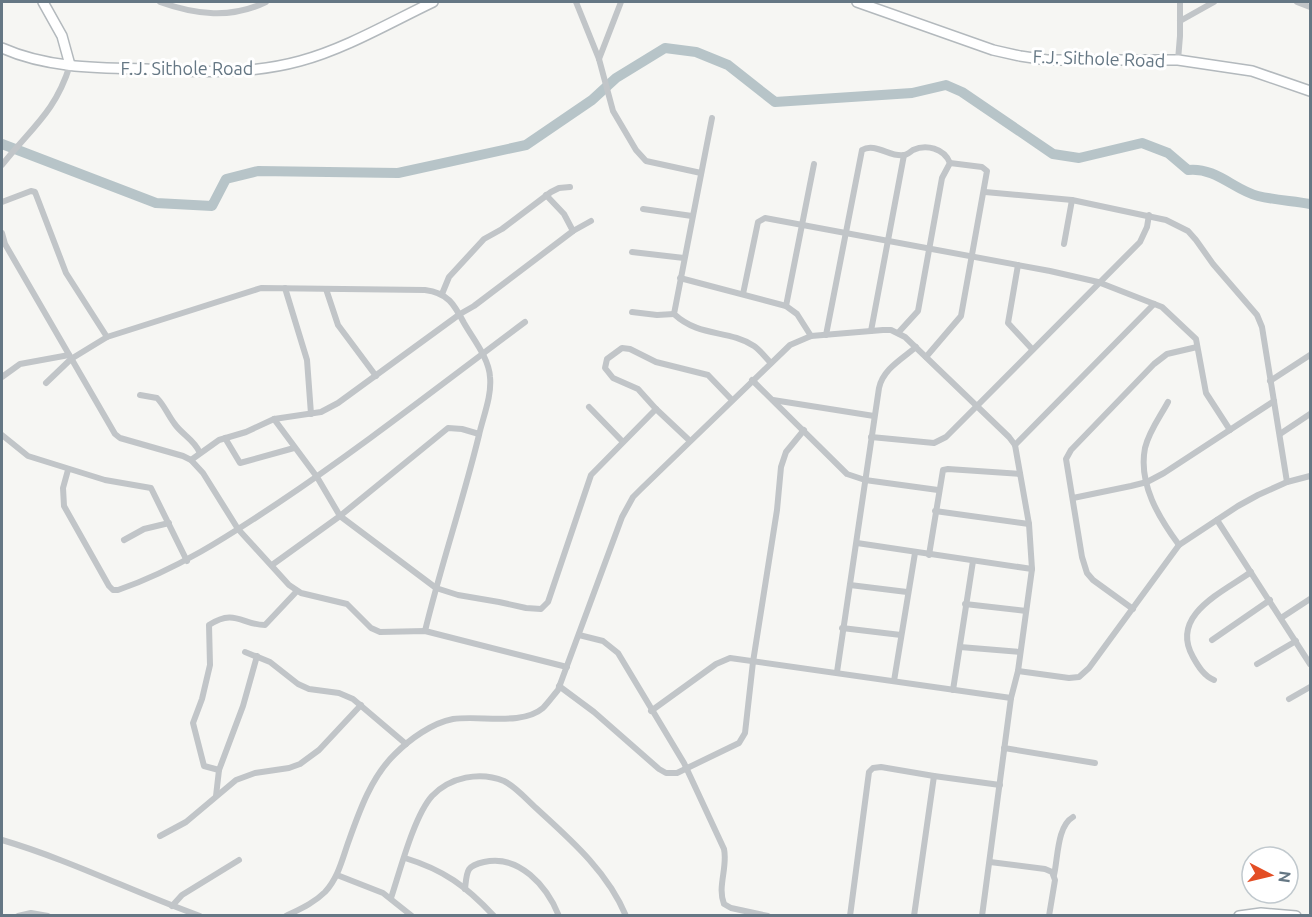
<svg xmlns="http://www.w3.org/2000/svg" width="1312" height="917" font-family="Ubuntu,sans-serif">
<rect width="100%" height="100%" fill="#f6f6f3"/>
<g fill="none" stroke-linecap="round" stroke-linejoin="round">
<path stroke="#b7c4c8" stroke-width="10" d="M 2,144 L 156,203 L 212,206 L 226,179 L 258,171 L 398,173 L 526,145 L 592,100 L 616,78 L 665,48 L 696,52 L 728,65 L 775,102 L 912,93 L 946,85 L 962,92 L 1053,154 L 1079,158 L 1142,143 L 1168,153 L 1188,170 C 1216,167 1234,190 1258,196 C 1275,200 1293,201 1310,204"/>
<g stroke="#b3b9bd" stroke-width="12">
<g id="secondary">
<path d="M 43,2 L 62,36 L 70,65"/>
<path d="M 857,2 L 993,50 L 1020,56 L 1047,60 L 1178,60 L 1252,71 L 1310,91"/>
<path d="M 2,48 C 47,68 97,68 145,69 C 197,72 249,75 300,61 C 345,49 391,22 433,2"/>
<path d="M 1239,916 L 1261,913 L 1296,916"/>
</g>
</g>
<g stroke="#c1c5c8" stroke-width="6">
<path d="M 160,2 C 196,15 231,19 266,2"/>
<path d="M 576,2 L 599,59 L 613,111 L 636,150 L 646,161 L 701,173"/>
<path d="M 1297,2 L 1310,7"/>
<path d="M 1180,21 L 1214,2"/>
<path d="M 599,59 L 621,2"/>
<path d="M 1178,60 L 1180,36 L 1180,2"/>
<path d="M 712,118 L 674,314 C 700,338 728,329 754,346 C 760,350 765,357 771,363"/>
<path d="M 2,165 C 31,128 55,113 70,65"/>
<path d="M 985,192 L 1072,200 L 1166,220 L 1188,231 L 1196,240 L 1213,264 L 1257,315 L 1262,327 L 1287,482"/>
<path d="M 546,195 L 564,214 L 573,231"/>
<path d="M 2,202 L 31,191 L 35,192 L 66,273 L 107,337"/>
<path d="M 643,209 L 692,216"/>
<path d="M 2,233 L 5,244 L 115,434 L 120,438 L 183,456 L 191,460 L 203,473 L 238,529 L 289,585 L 301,593 L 347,604 L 371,628 L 380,632 L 425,631 L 567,667"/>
<path d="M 1064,244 L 1072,200"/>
<path d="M 632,252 L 684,258"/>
<path d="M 1018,265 L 1008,323 L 1032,349"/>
<path d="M 680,278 L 786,306 L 797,314 L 811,336"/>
<path d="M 285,288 L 307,360 L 311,414"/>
<path d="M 326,289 L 338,325 L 376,376"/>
<path d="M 442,294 L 449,277 L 484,239 L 502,229 L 551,192 L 559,188 L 570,187"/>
<path d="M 743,294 L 758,222 L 765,218 L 1050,271 L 1098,282 L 1162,307 L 1196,339 L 1206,393 L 1230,430"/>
<path d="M 786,306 L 814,164"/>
<path d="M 632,312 L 657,315 L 674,314"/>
<path d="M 871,331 L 904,155"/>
<path d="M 898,333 L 918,311 L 942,178 L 950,163"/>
<path d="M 826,335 L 862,150 C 875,142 891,158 904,155 C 907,155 910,152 913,150 C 926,144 944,148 950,163 L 982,167 L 987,171 L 961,316 L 926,357"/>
<path d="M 2,377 L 20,364 L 69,355"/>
<path d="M 752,380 L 847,474 L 865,480 L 938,490"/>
<path d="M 1270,381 L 1310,355"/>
<path d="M 46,383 L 71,359 L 107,337 L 261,288 L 425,290 C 448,293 454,304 464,323 C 473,339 489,358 490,377 C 492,396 483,417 479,435 C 463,501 441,565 425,631"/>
<path d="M 140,395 L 157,398 C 164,405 168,415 174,423 C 182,435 194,439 200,453"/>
<path d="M 773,400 L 874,416"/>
<path d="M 1168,402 C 1160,417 1149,431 1145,448 C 1138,484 1159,518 1179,545"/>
<path d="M 589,407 L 622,441"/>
<path d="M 274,419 L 317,477 L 340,516 L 436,588 L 458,595 L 499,602 L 526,608 L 541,609 L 548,602 L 591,475 L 656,409"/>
<path d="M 1280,434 L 1310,414"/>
<path d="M 2,435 L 28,456 L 105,480 L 151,488 L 187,561"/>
<path d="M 871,437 L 934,443 L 946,437 L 1140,242 L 1147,227 L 1149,215"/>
<path d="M 225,438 L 240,463 L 294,448"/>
<path d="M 690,441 L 656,409 L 638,389 L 613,378 L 605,368 L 607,359 L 622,348 L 630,349 L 656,362 L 708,375 L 732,400"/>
<path d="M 1015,445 L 1154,304"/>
<path d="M 191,460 L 219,440 L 246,432 L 274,419 L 321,412 L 338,403 L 460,314 L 474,306 L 573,231 L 591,221"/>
<path d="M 68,470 L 63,488 L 64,506 L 109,586 L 113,590 L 118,590 C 176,570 227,537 278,503 C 363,446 443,383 525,322"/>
<path d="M 1073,498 L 1131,486 L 1147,482 L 1164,473 L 1274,401"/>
<path d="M 935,511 L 1029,524"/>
<path d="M 1217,520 L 1310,664"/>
<path d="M 124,540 L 144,529 L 169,523"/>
<path d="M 857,543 L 1032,569"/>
<path d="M 929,555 L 943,470 L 948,469 L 1020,474"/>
<path d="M 272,565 L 340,516 L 448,428 L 462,429 L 479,434"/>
<path d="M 850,585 L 907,592"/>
<path d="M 965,604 L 1026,611"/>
<path d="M 1133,609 L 1093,580 L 1087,573 L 1082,557 L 1066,459 L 1071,450 L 1154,364 L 1167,354 L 1197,347"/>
<path d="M 1281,618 L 1310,599"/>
<path d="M 842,628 L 901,635"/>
<path d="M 579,635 L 603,641 L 618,653 L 684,763 L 724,849 C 728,867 717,887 724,904 L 731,908 L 768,916"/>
<path d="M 1212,640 L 1270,600"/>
<path d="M 960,647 L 1020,652"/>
<path d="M 245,652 L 270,662 L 298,684 L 309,689 L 339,693 L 353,699 L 406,744"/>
<path d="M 1257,664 L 1296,641"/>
<path d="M 1018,671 L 1069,678 L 1079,677 L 1089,668 L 1179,545 L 1238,506 L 1258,495 L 1287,482 L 1310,476"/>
<path d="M 837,672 L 879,388 C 883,369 902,359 916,347"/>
<path d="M 1214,680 C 1204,676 1198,666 1193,657 C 1169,615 1223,592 1251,572"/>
<path d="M 894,681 L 915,553"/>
<path d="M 559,686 L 594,712 L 659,769 L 666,773 L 677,773 L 739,743 L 745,733 L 753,662 L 777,510 L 781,467 L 786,452 L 804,430"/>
<path d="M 953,690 L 973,561"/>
<path d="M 1289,699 L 1310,687"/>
<path d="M 651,711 L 716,664 L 730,658 L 1011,698"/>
<path d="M 1004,748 L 1095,763"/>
<path d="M 219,770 L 204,766 L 193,723 L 202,699 L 210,665 L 209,625 C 235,608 242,625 265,625 L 297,591"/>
<path d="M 216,796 L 219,770 L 243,706 L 257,656"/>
<path d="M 160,836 L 186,822 L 236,780 L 255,773 L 289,768 L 300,764 L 319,750 L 361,705"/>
<path d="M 2,840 C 70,860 133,892 200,916"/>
<path d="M 405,858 C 444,870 466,886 494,916"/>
<path d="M 990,862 L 1045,869 L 1052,872 L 1055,880 L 1049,916"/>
<path d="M 337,875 L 383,893 L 412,916"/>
<path d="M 1054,875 C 1058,858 1057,826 1073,817"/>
<path d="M 465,889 C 467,871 466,866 484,862 C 519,854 547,886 559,916"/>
<path d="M 391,898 C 400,871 414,816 432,796 C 450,777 480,771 504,781 C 516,787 526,799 536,808 C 570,839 608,872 626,916"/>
<path d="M 172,906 L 182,895 L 239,860"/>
<path d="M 18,916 L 31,913 L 48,916"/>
<path d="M 286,916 C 300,909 314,903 325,892 C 338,878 342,860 348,843 C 359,812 371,777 395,754 C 410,739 432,723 453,719 C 480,715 522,726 543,708 C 548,703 553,696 558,690 L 622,517 L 633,497 L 641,489 L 790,345 L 811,336 L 883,330 L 891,330 L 905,337 L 1009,437 L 1015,445 L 1029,524 L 1032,569 L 1018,671 L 1011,698 L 982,916"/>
<path d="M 850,916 L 869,772 L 873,768 L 881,767 L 934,776"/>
<path d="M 914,916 L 934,776 L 1000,785"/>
</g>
<use href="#secondary" stroke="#fff" stroke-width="9"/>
</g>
<g text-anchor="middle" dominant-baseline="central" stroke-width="6" stroke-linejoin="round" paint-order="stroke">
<g font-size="18" fill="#657784" stroke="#fff">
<text transform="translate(1099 58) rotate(2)">F.J. Sithole Road</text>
<text x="187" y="68">F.J. Sithole Road</text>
</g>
</g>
<rect width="1312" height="917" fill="none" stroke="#657784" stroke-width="6"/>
<g transform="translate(1270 875) rotate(97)"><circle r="28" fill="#ffffff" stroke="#c1c9ce" stroke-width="1.5"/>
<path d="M0-4.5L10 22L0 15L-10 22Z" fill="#e34e25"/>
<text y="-9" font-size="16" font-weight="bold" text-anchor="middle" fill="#657784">N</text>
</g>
</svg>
